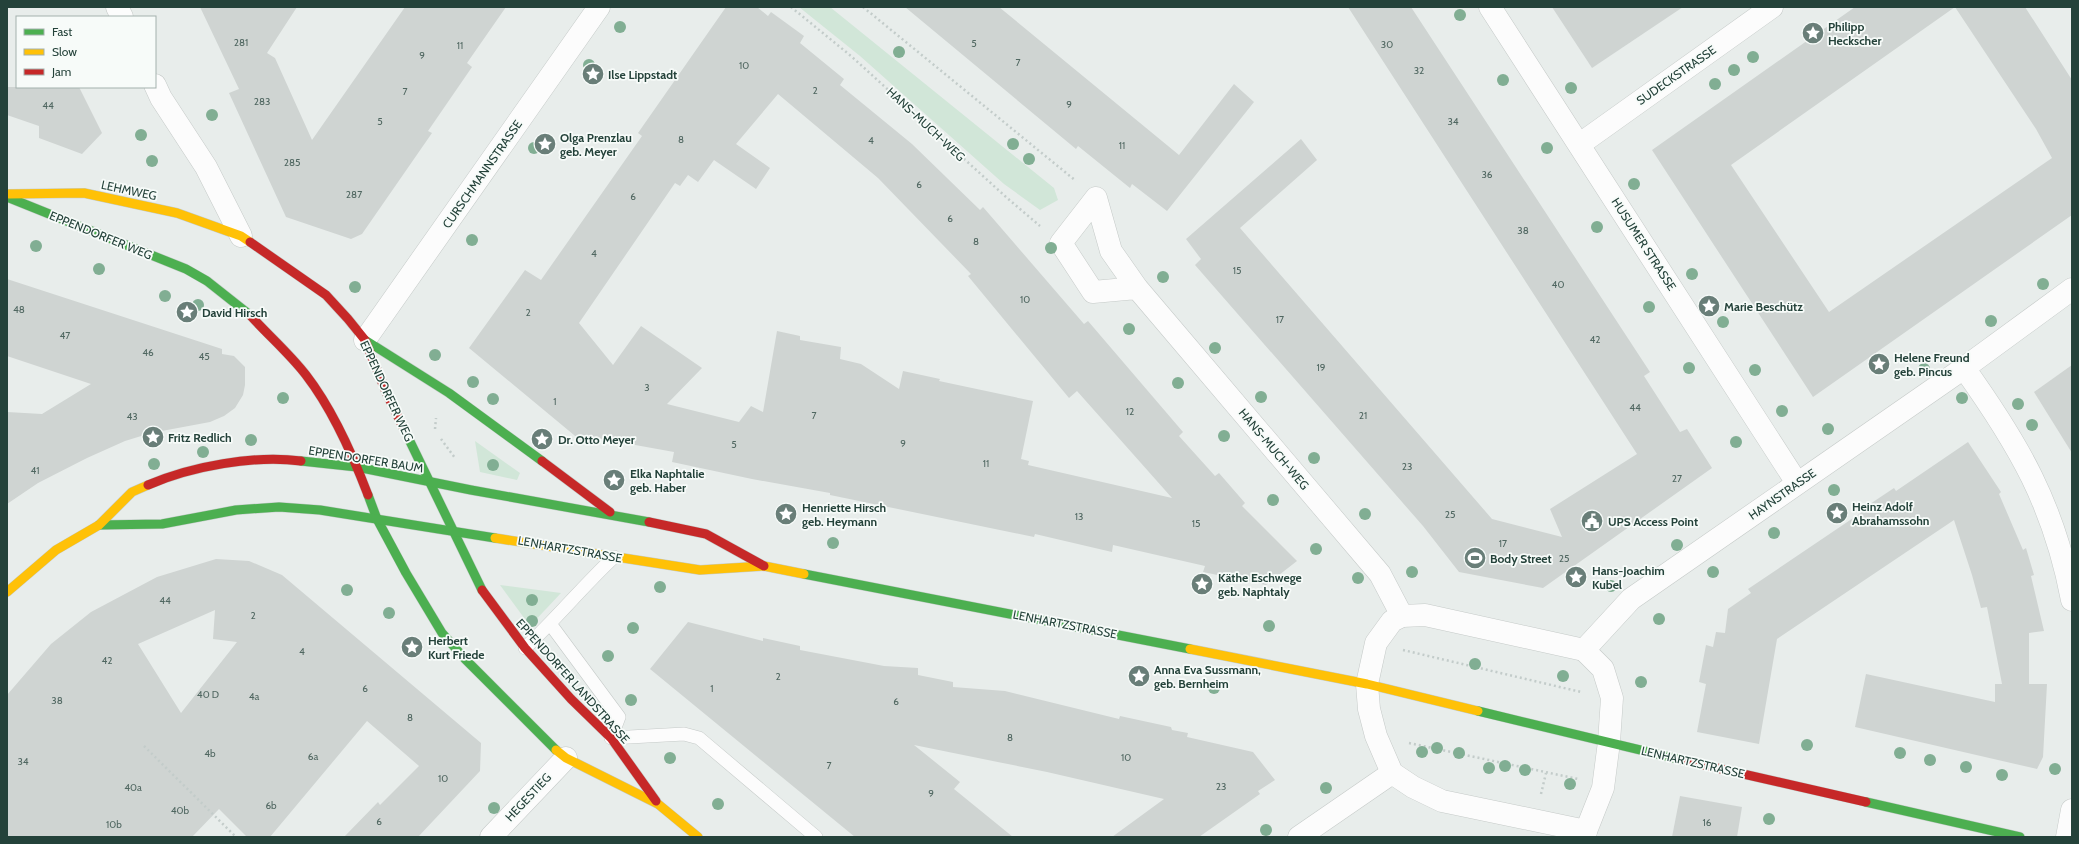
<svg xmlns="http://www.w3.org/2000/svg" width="2079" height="844" font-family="Cabin,sans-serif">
<rect width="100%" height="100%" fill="#e8edeb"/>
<g fill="#d1e6d8">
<path d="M 799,7 L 830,7 L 1054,188 L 1058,200 L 1040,210 L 1004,184 L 860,56 Z"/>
<path d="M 475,441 L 520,473 L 517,480 L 480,472 Z"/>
<path d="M 500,585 L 561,593 L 530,626 Z"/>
</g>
<g fill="#cfd4d2" fill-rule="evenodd">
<path d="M 200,7 L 297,7 L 267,53 L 275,58 L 312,140 L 405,7 L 506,7 L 467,63 L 472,67 L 428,131 L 432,133 L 362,234 L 351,239 L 286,217 L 229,93 L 239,89 Z"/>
<path d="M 726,7 L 757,7 L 768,16 L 771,12 L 804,36 L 800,43 L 844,79 L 840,85 L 912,144 L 980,210 L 983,207 L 1084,324 L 1088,321 L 1183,432 L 1179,436 L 1215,476 L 1219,473 L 1245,503 L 1242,506 L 1297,561 L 1266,585 L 1203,572 L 1205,566 L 1113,545 L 1112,552 L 1035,534 L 1034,537 L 830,495 L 830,493 L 752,479 L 672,462 L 674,452 L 591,437 L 586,445 L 469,348 L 525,270 L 541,280 L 642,136 L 638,133 ZM 778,94 L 878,178 L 971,274 L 968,276 L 1069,398 L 1077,391 L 1172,498 L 1028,465 L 1029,461 L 1021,459 L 1033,401 L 939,381 L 940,379 L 903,371 L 899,389 L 861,364 L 840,359 L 841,347 L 800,340 L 800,336 L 777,331 L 763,412 L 751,406 L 739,422 L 667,404 L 702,368 L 641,326 L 613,365 L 579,323 L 675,183 L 680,186 L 688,175 L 698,182 L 714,160 L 756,189 L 770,168 L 736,144 Z"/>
<path d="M 905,7 L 999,7 L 1179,155 L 1234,84 L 1254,102 L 1167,211 L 1132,184 L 1130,188 L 1078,146 L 1076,149 Z"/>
<path d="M 1348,7 L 1411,7 L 1650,372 L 1644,376 L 1680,432 L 1687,429 L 1712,468 L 1543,588 L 1459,572 L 1423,526 L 1195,265 L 1201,259 L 1186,239 L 1301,139 L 1317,160 L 1240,228 L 1492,519 L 1562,537 L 1550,509 L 1637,454 Z"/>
<path d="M 1552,7 L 1683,7 L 1592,68 Z"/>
<path d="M 1855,7 L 2025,7 L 2072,80 L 2072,215 L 1813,397 L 1652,150 ZM 1955,7 L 2036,129 L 2052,158 L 1829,312 L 1731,165 Z"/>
<path d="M 7,87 L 79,87 L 102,133 L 82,154 L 39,138 L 39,126 L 7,115 Z"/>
<path d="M 7,279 L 222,349 L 222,354 L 234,356 L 245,367 L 245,385 L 243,395 L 235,408 L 224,416 L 210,422 L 151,433 L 125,441 L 87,458 L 38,483 L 7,504 L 7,412 L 42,414 L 91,384 L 7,356 Z"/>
<path d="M 2072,365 L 2072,453 L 2034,392 Z"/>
<path d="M 1968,442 L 2001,492 L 1999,494 L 2023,550 L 2026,548 L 2034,575 L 2031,576 L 2044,631 L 2029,633 L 2029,684 L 2047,684 L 2043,757 L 2037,769 L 1855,727 L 1866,674 L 1995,702 L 1995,684 L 2002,684 L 1987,607 L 1981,608 L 1972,575 L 1954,520 L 1777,639 L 1759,744 L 1697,732 L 1706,684 L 1699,682 L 1706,645 L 1713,647 L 1716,632 L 1725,633 L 1728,609 L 1751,593 L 1748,589 L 1868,508 L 1867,506 L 1894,488 L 1896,491 Z"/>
<path d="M 216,559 L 249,561 L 282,575 L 481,743 L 480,771 L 418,837 L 344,837 L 378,802 L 380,805 L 419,766 L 367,721 L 270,837 L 247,837 L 219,809 L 192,837 L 7,837 L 7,695 L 51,644 L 91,612 L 157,577 ZM 215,610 L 213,639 L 237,642 L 181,713 L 138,644 Z"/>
<path d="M 688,622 L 763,641 L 763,638 L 800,646 L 800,650 L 884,666 L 918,668 L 918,675 L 953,682 L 953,687 L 1005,691 L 1119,719 L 1120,716 L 1171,727 L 1172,730 L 1188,733 L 1187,737 L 1253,752 L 1275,780 L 1258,791 L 1260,794 L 1199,837 L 1112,837 L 1164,799 L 1047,772 L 914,745 L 960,782 L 954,789 L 1013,837 L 855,837 L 650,669 Z"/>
<path d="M 1680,796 L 1742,807 L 1737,837 L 1672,837 Z"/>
</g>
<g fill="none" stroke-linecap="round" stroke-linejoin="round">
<g stroke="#c5cac8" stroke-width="14">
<g id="lane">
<path d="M 551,625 L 619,717 L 611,738 L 684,734 L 699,738 L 816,837"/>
<path d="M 525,648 C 556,619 583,586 614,557"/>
</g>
</g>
<g stroke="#c5cac8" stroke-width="23">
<g id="street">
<path d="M 117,7 L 122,17"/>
<path d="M 1490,7 L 1797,483"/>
<path d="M 155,85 L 161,98 L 206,167 L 241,236"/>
<path d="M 1580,144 L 1772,7"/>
<path d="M 1137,288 L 1093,292 L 1061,243 L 1096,198 L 1111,251 L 1137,288 L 1380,574 L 1402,616"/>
<path d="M 365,340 L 599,7"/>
<path d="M 1964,368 C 2019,445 2054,505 2072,600"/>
<path d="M 1584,650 L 1631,599 L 1964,368 L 2072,289"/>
<path d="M 1584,650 L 1425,615 L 1402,616 L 1392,621 L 1376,643 L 1367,684 L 1369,709 L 1376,736 L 1392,773 L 1413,787 L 1442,801 L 1586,831"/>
<path d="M 1584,650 L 1603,669 L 1612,698 L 1609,742 L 1603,788 L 1586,831 L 1585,837"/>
<path d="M 491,837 L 566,758"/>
<path d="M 1299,837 L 1392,773"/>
<path d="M 2067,837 L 2072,810"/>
</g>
</g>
<g stroke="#c3cbc8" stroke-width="10">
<g id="fast">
<path d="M 7,197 L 186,269 L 207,281 L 250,315"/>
<path d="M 365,340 L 449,393 L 542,461"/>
<path d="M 403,427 L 482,590"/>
<path d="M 301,461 L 357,467 L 471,490 L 649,522"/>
<path d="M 368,495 L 377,519 L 406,573 L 442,633 L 465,659 L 556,750"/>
<path d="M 99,525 L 162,524 L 236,510 L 279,507 L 320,510 L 495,538"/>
<path d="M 804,574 L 1190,649"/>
<path d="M 1478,711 L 1682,760"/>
<path d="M 1866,802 L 2020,837"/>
</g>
</g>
<g stroke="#c3cbc8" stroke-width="10">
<g id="slow">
<path d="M 9,194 L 84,193 L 177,213 L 241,236 L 250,242"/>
<path d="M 495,538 L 700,570 L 764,566 L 804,574"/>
<path d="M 7,592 L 56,550 L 99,525 L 132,492 L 148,485"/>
<path d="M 1190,649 L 1367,684 L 1478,711"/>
<path d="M 556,750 L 566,758 L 658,804 L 698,837"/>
</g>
</g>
<g stroke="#c3cbc8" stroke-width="10">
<g id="jam">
<path d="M 250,242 L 326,295 L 348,319 L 365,340 L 386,392 L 403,427"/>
<path d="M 250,315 C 268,335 290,354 306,375 C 333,410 352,453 368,495"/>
<path d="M 542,461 L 610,512"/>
<path d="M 148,485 C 192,466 254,455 301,461"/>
<path d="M 649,522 L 706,534 L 764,566"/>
<path d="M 482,590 L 525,648 L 571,699 L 611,738 L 656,801"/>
<path d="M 1682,760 L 1866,802"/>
</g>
</g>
<g stroke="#c3ccca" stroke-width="2.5" stroke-dasharray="2 3" stroke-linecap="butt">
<path d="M 791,7 L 851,56 L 1006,197 L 1040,226"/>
<path d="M 863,7 L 1076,181"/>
<path d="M 435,429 L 436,418"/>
<path d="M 441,439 L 455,458"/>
<path d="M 1403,650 L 1581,692"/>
<path d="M 1409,743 L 1578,779"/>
<path d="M 144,746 L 236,837"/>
<path d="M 1541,794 L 1546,773"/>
</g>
<use href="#lane" stroke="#fcfcfc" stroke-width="13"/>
<use href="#street" stroke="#fcfcfc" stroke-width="22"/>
<use href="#fast" stroke="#4caf50" stroke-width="9"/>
<use href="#slow" stroke="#ffc107" stroke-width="9"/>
<use href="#jam" stroke="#c62828" stroke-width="9"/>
</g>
<g fill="#81ae93">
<circle cx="1460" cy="15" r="6"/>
<circle cx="620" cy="27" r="6"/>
<circle cx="899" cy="52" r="6"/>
<circle cx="1753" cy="57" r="6"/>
<circle cx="589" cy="65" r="6"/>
<circle cx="1734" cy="70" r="6"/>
<circle cx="1503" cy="80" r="6"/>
<circle cx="1715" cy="84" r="6"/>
<circle cx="1571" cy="88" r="6"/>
<circle cx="212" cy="115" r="6"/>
<circle cx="141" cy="135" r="6"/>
<circle cx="1013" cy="144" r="6"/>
<circle cx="534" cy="148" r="6"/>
<circle cx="1547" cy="148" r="6"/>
<circle cx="1029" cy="159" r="6"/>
<circle cx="152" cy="161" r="6"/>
<circle cx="1634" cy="184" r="6"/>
<circle cx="1597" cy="227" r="6"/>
<circle cx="472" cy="240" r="6"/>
<circle cx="36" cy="246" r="6"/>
<circle cx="1051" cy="248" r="6"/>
<circle cx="99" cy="269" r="6"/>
<circle cx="1692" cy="274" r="6"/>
<circle cx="1163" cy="277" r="6"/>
<circle cx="2043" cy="284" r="6"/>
<circle cx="355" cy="287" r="6"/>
<circle cx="165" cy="296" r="6"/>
<circle cx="198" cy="305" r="6"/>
<circle cx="1649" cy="307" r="6"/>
<circle cx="1991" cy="321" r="6"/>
<circle cx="1723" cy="322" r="6"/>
<circle cx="1129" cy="329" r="6"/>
<circle cx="1215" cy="348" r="6"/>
<circle cx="435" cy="355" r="6"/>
<circle cx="1689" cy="368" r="6"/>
<circle cx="1924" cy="369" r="6"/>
<circle cx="1755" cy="370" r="6"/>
<circle cx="473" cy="382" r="6"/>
<circle cx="1178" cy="383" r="6"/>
<circle cx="1261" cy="397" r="6"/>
<circle cx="283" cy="398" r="6"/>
<circle cx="1962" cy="398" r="6"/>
<circle cx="493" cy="399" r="6"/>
<circle cx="2018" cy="404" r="6"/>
<circle cx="1782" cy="411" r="6"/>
<circle cx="2032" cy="425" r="6"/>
<circle cx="1828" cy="429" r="6"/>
<circle cx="1224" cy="436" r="6"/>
<circle cx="251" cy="440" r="6"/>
<circle cx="1736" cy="442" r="6"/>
<circle cx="203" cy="452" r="6"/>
<circle cx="1314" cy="458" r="6"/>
<circle cx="154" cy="464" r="6"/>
<circle cx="493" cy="465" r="6"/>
<circle cx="1834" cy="490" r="6"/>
<circle cx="1273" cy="500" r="6"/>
<circle cx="1365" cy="514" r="6"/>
<circle cx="1774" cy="533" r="6"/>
<circle cx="833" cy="543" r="6"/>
<circle cx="1677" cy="545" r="6"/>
<circle cx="1316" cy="549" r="6"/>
<circle cx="1412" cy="572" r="6"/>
<circle cx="1713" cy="572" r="6"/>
<circle cx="1358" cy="578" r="6"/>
<circle cx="1611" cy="586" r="6"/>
<circle cx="660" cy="587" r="6"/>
<circle cx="347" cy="590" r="6"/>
<circle cx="532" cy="600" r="6"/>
<circle cx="389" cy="613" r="6"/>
<circle cx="1659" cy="619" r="6"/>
<circle cx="532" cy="621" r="6"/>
<circle cx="1269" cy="626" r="6"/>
<circle cx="633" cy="628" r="6"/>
<circle cx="608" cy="656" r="6"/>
<circle cx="1475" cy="664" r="6"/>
<circle cx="1563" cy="676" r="6"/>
<circle cx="1641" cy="682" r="6"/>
<circle cx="1214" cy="688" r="6"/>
<circle cx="631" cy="700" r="6"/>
<circle cx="1807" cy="745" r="6"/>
<circle cx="1437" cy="748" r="6"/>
<circle cx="1422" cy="752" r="6"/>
<circle cx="1459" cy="753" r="6"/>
<circle cx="1900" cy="753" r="6"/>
<circle cx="670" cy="758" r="6"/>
<circle cx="1930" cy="760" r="6"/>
<circle cx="1505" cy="766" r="6"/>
<circle cx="1966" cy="767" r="6"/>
<circle cx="1489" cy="768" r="6"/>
<circle cx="2055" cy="769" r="6"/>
<circle cx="1525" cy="770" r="6"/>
<circle cx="2002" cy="775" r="6"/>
<circle cx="1570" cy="784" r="6"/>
<circle cx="1326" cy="788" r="6"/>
<circle cx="718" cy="804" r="6"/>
<circle cx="494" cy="808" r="6"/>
<circle cx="1769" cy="819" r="6"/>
<circle cx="1266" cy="830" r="6"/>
</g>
<defs>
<g id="sight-disc" transform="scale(1.15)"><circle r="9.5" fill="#697e78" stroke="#f7fbf9"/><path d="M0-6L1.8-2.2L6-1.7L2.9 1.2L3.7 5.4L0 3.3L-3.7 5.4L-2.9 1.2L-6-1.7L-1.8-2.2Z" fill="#fff"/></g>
<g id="civic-disc" transform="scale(1.15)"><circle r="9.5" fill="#697e78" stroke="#f7fbf9"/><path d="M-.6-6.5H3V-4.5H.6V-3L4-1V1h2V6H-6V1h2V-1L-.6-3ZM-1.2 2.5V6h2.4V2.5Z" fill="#fff"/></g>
<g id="stadium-disc" transform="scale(1.15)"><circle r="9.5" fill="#697e78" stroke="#f7fbf9"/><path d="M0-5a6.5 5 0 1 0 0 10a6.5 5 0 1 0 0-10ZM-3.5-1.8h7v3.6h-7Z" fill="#fff"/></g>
</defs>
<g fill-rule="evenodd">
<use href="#sight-disc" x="1813" y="33"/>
<use href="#sight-disc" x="593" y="74"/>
<use href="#sight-disc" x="545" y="144"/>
<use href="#sight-disc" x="1709" y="306"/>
<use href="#sight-disc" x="187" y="312"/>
<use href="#sight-disc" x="1879" y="364"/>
<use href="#sight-disc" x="153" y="437"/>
<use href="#sight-disc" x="542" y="439"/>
<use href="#sight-disc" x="614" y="480"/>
<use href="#sight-disc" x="1837" y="513"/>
<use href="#sight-disc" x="786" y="514"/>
<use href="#civic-disc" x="1592" y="521"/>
<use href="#stadium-disc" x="1475" y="558"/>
<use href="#sight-disc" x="1576" y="577"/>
<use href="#sight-disc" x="1202" y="584"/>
<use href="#sight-disc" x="412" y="647"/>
<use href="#sight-disc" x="1139" y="676"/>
</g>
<g text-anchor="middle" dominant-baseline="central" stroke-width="3.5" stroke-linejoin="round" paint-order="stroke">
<g font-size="10" fill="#506761">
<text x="241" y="42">281</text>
<text x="974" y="43">5</text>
<text x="1387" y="44">30</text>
<text x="460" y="45">11</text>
<text x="422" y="55">9</text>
<text x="1018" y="62">7</text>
<text x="744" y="65">10</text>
<text x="1419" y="70">32</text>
<text x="815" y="90">2</text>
<text x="405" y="91">7</text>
<text x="262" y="101">283</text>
<text x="1069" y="104">9</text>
<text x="48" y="105">44</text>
<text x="380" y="121">5</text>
<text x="1453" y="121">34</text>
<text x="681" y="139">8</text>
<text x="871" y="140">4</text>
<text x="1122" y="145">11</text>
<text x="292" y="162">285</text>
<text x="1487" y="174">36</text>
<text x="919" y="184">6</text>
<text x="354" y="194">287</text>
<text x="633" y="196">6</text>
<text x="950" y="218">6</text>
<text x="1523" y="230">38</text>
<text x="976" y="241">8</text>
<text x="594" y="253">4</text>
<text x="1237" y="270">15</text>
<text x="1558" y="284">40</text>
<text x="1025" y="299">10</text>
<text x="19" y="309">48</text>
<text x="528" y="312">2</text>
<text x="1280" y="319">17</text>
<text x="65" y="335">47</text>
<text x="1595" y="339">42</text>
<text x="148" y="352">46</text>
<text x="204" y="356">45</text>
<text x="1321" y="367">19</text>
<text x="647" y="387">3</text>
<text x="555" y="401">1</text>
<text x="1635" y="407">44</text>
<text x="1130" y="411">12</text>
<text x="814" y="415">7</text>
<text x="1363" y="415">21</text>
<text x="132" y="416">43</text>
<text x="903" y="443">9</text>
<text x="734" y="444">5</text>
<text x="986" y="463">11</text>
<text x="1407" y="466">23</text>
<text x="35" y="470">41</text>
<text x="1677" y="478">27</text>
<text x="1450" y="514">25</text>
<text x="1079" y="516">13</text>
<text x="1196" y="523">15</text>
<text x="1503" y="543">17</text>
<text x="1564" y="558">25</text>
<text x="165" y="600">44</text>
<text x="253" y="615">2</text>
<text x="302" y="651">4</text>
<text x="107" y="660">42</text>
<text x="778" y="676">2</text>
<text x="365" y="688">6</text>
<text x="712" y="688">1</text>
<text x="208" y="694">40 D</text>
<text x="254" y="696">4a</text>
<text x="57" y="700">38</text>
<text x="896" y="701">6</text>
<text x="410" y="717">8</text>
<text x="1010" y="737">8</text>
<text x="210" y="753">4b</text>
<text x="313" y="756">6a</text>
<text x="1126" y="757">10</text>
<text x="23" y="761">34</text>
<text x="829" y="765">7</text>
<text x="443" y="778">10</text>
<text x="1221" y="786">23</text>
<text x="133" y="787">40a</text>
<text x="931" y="793">9</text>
<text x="271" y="805">6b</text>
<text x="180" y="810">40b</text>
<text x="379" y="821">6</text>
<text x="1707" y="822">16</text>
<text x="114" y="824">10b</text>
</g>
<g font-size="12" font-weight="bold" fill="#24423a" stroke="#f7fbf9" text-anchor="start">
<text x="1828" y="26">Philipp<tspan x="1828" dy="14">Heckscher</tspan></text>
<text x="608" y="74">Ilse Lippstadt</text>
<text x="560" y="137">Olga Prenzlau<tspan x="560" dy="14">geb. Meyer</tspan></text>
<text x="1724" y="306">Marie Beschütz</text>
<text x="202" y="312">David Hirsch</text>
<text x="1894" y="357">Helene Freund<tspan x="1894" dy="14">geb. Pincus</tspan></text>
<text x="168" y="437">Fritz Redlich</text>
<text x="558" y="439">Dr. Otto Meyer</text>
<text x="630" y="473">Elka Naphtalie<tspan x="630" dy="14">geb. Haber</tspan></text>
<text x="1852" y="506">Heinz Adolf<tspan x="1852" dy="14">Abrahamssohn</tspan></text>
<text x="802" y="507">Henriette Hirsch<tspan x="802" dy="14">geb. Heymann</tspan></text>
<text x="1608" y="521">UPS Access Point</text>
<text x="1490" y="558">Body Street</text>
<text x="1592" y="570">Hans-Joachim<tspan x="1592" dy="14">Kubel</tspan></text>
<text x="1218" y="577">Käthe Eschwege<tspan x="1218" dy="14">geb. Naphtaly</tspan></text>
<text x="428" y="640">Herbert<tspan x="428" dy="14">Kurt Friede</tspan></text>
<text x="1154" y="669">Anna Eva Sussmann,<tspan x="1154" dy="14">geb. Bernheim</tspan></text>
</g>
<g font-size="12" fill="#24423a" stroke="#f7fbf9">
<text transform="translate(1676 75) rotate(-35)">SUDECKSTRASSE</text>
<text transform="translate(926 124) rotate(43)">HANS-MUCH-WEG</text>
<text transform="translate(482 174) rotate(-55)">CURSCHMANNSTRASSE</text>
<text transform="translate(129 190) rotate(12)">LEHMWEG</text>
<text transform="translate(101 235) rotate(22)">EPPENDORFER WEG</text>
<text transform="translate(1644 244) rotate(57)">HUSUMER STRASSE</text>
<text transform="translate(387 391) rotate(65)">EPPENDORFER WEG</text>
<text transform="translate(1274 449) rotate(50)">HANS-MUCH-WEG</text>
<text transform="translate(366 459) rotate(9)">EPPENDORFER BAUM</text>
<text transform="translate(1782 494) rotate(-35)">HAYNSTRASSE</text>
<text transform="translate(570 549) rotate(10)">LENHARTZSTRASSE</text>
<text transform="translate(1065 624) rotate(11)">LENHARTZSTRASSE</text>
<text transform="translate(573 681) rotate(48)">EPPENDORFER LANDSTRASSE</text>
<text transform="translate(1693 762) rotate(13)">LENHARTZSTRASSE</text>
<text transform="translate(528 797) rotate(-47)">HEGESTIEG</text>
</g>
</g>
<rect width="2079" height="844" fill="none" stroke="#24423a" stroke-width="16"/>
<rect x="16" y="16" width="140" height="72" fill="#f7fbf9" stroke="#a3b1ad"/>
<rect x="24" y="29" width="20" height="6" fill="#4caf50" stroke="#a3b1ad"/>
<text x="52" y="36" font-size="12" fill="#24423a">Fast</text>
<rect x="24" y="49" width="20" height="6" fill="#ffc107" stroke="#a3b1ad"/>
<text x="52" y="56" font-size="12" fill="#24423a">Slow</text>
<rect x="24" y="69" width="20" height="6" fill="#c62828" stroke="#a3b1ad"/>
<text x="52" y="76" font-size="12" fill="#24423a">Jam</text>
</svg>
